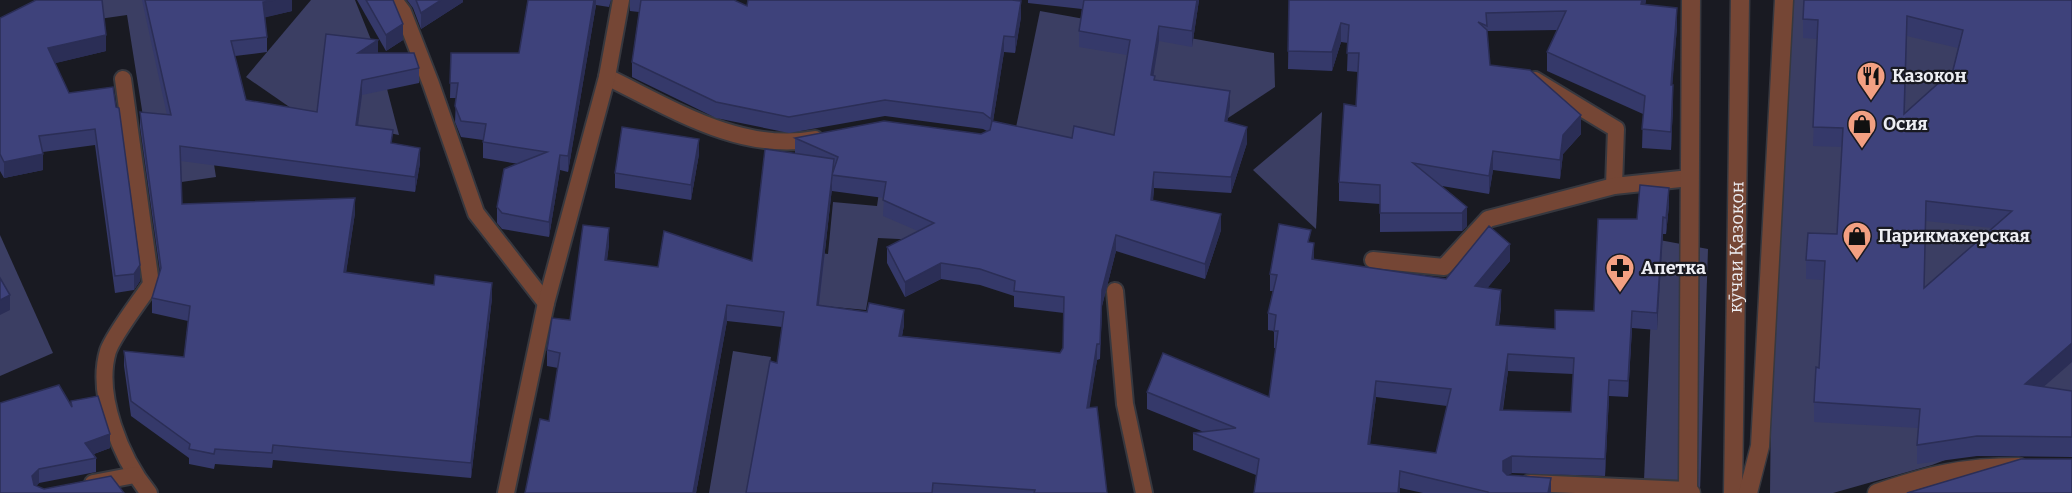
<svg xmlns="http://www.w3.org/2000/svg" width="2072" height="493" font-family="Bitter,serif">
<rect width="100%" height="100%" fill="#191a22"/>
<g fill="#3b3e63">
<path d="M 60,0 L 188,0 L 216,177 L 154,186 L 127,15 L 64,24 Z"/>
<path d="M 311,0 L 355,0 L 380,62 L 399,135 L 301,115 L 246,77 Z"/>
<path d="M 1780,0 L 2072,0 L 2072,442 L 2008,436 L 1932,465 L 1833,493 L 1770,493 L 1774,122 Z"/>
<path d="M 1040,11 L 1274,53 L 1275,87 L 1222,122 L 1113,163 L 1014,137 Z"/>
<path d="M 1322,112 L 1316,229 L 1253,170 Z"/>
<path d="M 883,164 L 940,241 L 878,238 L 866,310 L 792,303 L 798,250 L 828,254 L 833,202 L 877,206 Z"/>
<path d="M 0,235 L 53,353 L 0,376 Z"/>
<path d="M 1654,239 L 1708,249 L 1700,492 L 1644,481 Z"/>
<path d="M 733,351 L 771,357 L 747,493 L 709,493 Z"/>
</g>
<g fill="none" stroke-linecap="round" stroke-linejoin="round">
<g stroke="#37383f" stroke-width="20">
<g id="service">
<path d="M 394,0 L 403,12 L 431,84 L 476,213 L 546,303"/>
<path d="M 607,77 C 671,108 741,153 815,139"/>
<path d="M 123,79 L 151,284 C 140,301 114,334 108,351 C 95,395 121,459 149,493"/>
<path d="M 1535,80 L 1616,129 L 1614,186"/>
<path d="M 1373,260 L 1444,267 L 1488,219 L 1614,186 L 1690,178"/>
<path d="M 1115,291 L 1125,404 L 1144,493"/>
<path d="M 93,483 L 135,475"/>
<path d="M 1530,483 L 1688,490"/>
<path d="M 506,493 L 546,303 L 607,77 L 621,0"/>
</g>
</g>
<g stroke="#37383f" stroke-width="21">
<path id="minor" d="M 1877,493 C 1929,475 1963,467 2019,467"/>
</g>
<g stroke="#37383f" stroke-width="21">
<g id="tertiary">
<path d="M 1691,493 L 1688,490 L 1691,0"/>
<path id="s1" d="M 1733,493 L 1740,0"/>
<path d="M 1748,493 L 1760,446 L 1784,0"/>
</g>
</g>
<use href="#service" stroke="#754635" stroke-width="16"/>
<use href="#minor" stroke="#754635" stroke-width="18"/>
<use href="#tertiary" stroke="#754635" stroke-width="18"/>
</g>
<g fill="#35396a" fill-rule="evenodd">
<path d="M 142,0 L 292,0 L 292,11 L 265,17 L 267,37 L 267,52 L 235,56 L 246,100 L 317,112 L 378,53 L 419,68 L 419,83 L 362,95 L 358,125 L 393,144 L 420,163 L 415,192 L 181,161 L 182,204 L 355,213 L 346,272 L 492,298 L 471,478 L 273,460 L 272,468 L 215,464 L 214,469 L 189,464 L 189,458 L 131,416 L 124,366 L 124,351 L 184,357 L 188,321 L 152,313 L 152,298 L 160,272 L 140,127 L 140,112 L 167,115 Z"/>
<path d="M 357,0 L 393,0 L 403,40 L 386,51 Z"/>
<path d="M 407,0 L 463,0 L 463,2 L 421,29 L 413,8 Z"/>
<path d="M 528,0 L 611,0 L 609,7 L 596,5 L 568,172 L 560,170 L 549,237 L 502,229 L 497,223 L 497,207 L 519,164 L 483,158 L 483,140 L 461,137 L 455,122 L 456,98 L 450,98 L 451,53 L 519,53 Z"/>
<path d="M 630,0 L 734,0 L 747,6 L 1021,17 L 1015,53 L 1004,52 L 993,121 L 1072,138 L 1114,135 L 1127,55 L 1079,47 L 1079,31 L 1082,9 L 1028,3 L 1028,0 L 1199,0 L 1192,47 L 1159,41 L 1153,76 L 1155,80 L 1230,106 L 1227,121 L 1247,143 L 1231,193 L 1154,188 L 1153,201 L 1221,230 L 1205,279 L 1116,251 L 1102,306 L 1100,359 L 1097,360 L 1089,408 L 1107,493 L 746,493 L 777,363 L 782,327 L 727,321 L 696,493 L 525,493 L 549,421 L 558,368 L 547,366 L 547,350 L 570,320 L 609,244 L 607,260 L 658,267 L 752,261 L 795,153 L 795,138 L 981,134 L 987,131 L 983,129 L 885,116 L 789,133 L 716,118 L 632,77 L 632,62 L 639,12 L 630,11 ZM 832,188 L 832,191 L 884,198 L 883,216 L 918,231 L 887,247 L 887,263 L 905,297 L 941,279 L 980,285 L 1014,296 L 1014,307 L 1064,313 L 1063,348 L 1060,353 L 902,336 L 904,325 L 819,305 Z"/>
<path d="M 1289,0 L 1646,0 L 1645,5 L 1677,27 L 1672,85 L 1673,104 L 1671,150 L 1642,148 L 1643,114 L 1547,71 L 1547,52 L 1557,30 L 1487,31 L 1490,65 L 1581,134 L 1563,154 L 1560,179 L 1493,170 L 1489,194 L 1442,186 L 1467,207 L 1467,226 L 1462,231 L 1380,232 L 1380,204 L 1339,201 L 1339,182 L 1356,106 L 1358,72 L 1347,71 L 1348,43 L 1341,42 L 1332,71 L 1288,69 Z"/>
<path d="M 2072,0 L 2044,387 L 2072,391 L 2072,457 L 1977,456 L 1917,464 L 1917,445 L 1919,428 L 1814,422 L 1814,402 L 1819,368 L 1824,280 L 1806,279 L 1806,260 L 1837,234 L 1842,147 L 1813,146 L 1817,39 L 1803,38 L 1803,19 ZM 1907,36 L 1958,48 L 1953,70 L 1905,114 ZM 1926,221 L 1992,228 L 1924,288 Z"/>
<path d="M 0,18 L 106,51 L 55,63 L 69,93 L 113,87 L 140,281 L 134,290 L 115,293 L 95,145 L 43,152 L 43,170 L 4,178 L 0,171 Z"/>
<path d="M 699,154 L 691,200 L 615,188 L 615,173 Z"/>
<path d="M 1669,205 L 1666,234 L 1663,234 L 1657,330 L 1632,328 L 1628,397 L 1609,396 L 1605,476 L 1512,473 L 1507,475 L 1551,493 L 1423,493 L 1400,488 L 1400,493 L 1254,493 L 1256,475 L 1193,450 L 1193,433 L 1204,432 L 1147,409 L 1147,392 L 1269,397 L 1276,348 L 1274,348 L 1274,331 L 1268,330 L 1268,313 L 1273,291 L 1270,291 L 1270,274 L 1311,243 L 1314,260 L 1446,279 L 1510,261 L 1487,288 L 1501,307 L 1499,325 L 1555,329 L 1594,311 L 1637,219 ZM 1508,371 L 1573,374 L 1571,412 L 1503,410 ZM 1376,397 L 1447,406 L 1436,453 L 1370,444 Z"/>
<path d="M 71,401 L 110,448 L 94,454 L 96,458 L 96,472 L 39,483 L 36,486 L 44,489 L 0,493 L 71,405 Z"/>
</g>
<g fill="#2b2e56">
<path d="M 275,0 L 292,0 L 292,11 L 263,18 L 263,2 Z"/>
<path d="M 441,0 L 463,0 L 463,2 L 421,29 L 421,13 Z"/>
<path d="M 594,0 L 596,0 L 596,5 L 568,172 L 568,156 Z"/>
<path d="M 1197,0 L 1199,0 L 1192,47 L 1192,31 Z"/>
<path d="M 1642,0 L 1646,0 L 1641,23 L 1641,4 Z"/>
<path d="M 1021,1 L 1021,17 L 1015,53 L 1015,37 Z"/>
<path d="M 1677,8 L 1677,27 L 1671,103 L 1671,85 Z"/>
<path d="M 1341,23 L 1341,42 L 1332,71 L 1332,52 Z"/>
<path d="M 403,24 L 403,40 L 386,51 L 386,35 Z"/>
<path d="M 1159,26 L 1159,41 L 1151,91 L 1151,75 Z"/>
<path d="M 106,35 L 106,51 L 48,65 L 48,48 Z"/>
<path d="M 1004,36 L 1004,52 L 991,134 L 991,119 Z"/>
<path d="M 378,40 L 378,55 L 358,53 Z"/>
<path d="M 362,80 L 362,95 L 356,140 L 356,125 Z"/>
<path d="M 1673,85 L 1673,104 L 1671,150 L 1671,132 Z"/>
<path d="M 1230,91 L 1230,106 L 1225,137 L 1225,121 Z"/>
<path d="M 1581,115 L 1581,134 L 1563,154 L 1560,179 L 1560,160 L 1563,135 Z"/>
<path d="M 1247,127 L 1247,143 L 1231,193 L 1231,177 Z"/>
<path d="M 699,139 L 699,154 L 691,200 L 691,185 Z"/>
<path d="M 420,148 L 420,163 L 415,192 L 415,177 Z"/>
<path d="M 1493,151 L 1493,170 L 1489,194 L 1489,176 Z"/>
<path d="M 43,154 L 43,170 L 4,178 L 4,162 Z"/>
<path d="M 560,155 L 560,170 L 549,237 L 549,222 Z"/>
<path d="M 834,159 L 834,175 L 832,175 L 832,188 L 817,321 L 817,305 Z"/>
<path d="M 1154,172 L 1154,188 L 1151,216 L 1151,200 Z"/>
<path d="M 1669,188 L 1669,205 L 1666,234 L 1666,218 Z"/>
<path d="M 355,198 L 355,213 L 344,287 L 344,272 Z"/>
<path d="M 1467,207 L 1467,226 L 1462,231 L 1462,213 Z"/>
<path d="M 1221,214 L 1221,230 L 1205,279 L 1205,264 Z"/>
<path d="M 1663,217 L 1663,234 L 1657,330 L 1657,313 Z"/>
<path d="M 609,228 L 609,244 L 605,276 L 605,260 Z"/>
<path d="M 1116,235 L 1116,251 L 1102,306 L 1100,359 L 1102,290 Z"/>
<path d="M 1314,243 L 1314,260 L 1312,259 Z"/>
<path d="M 1510,244 L 1510,261 L 1475,303 L 1475,286 Z"/>
<path d="M 941,263 L 941,279 L 905,297 L 905,282 Z"/>
<path d="M 140,265 L 140,281 L 134,290 L 134,274 Z"/>
<path d="M 492,283 L 492,298 L 471,478 L 471,463 Z"/>
<path d="M 1501,290 L 1501,307 L 1496,342 L 1496,325 Z"/>
<path d="M 10,295 L 10,310 L 0,315 L 0,300 Z"/>
<path d="M 727,305 L 727,321 L 696,493 L 693,493 Z"/>
<path d="M 904,310 L 904,325 L 899,352 L 899,336 Z"/>
<path d="M 1632,311 L 1632,328 L 1628,397 L 1628,381 Z"/>
<path d="M 2072,343 L 2072,362 L 2025,403 L 2025,384 Z"/>
<path d="M 1097,344 L 1097,360 L 1087,424 L 1087,408 Z"/>
<path d="M 1508,354 L 1508,371 L 1500,427 L 1500,410 Z"/>
<path d="M 1609,380 L 1609,396 L 1605,476 L 1605,459 Z"/>
<path d="M 1376,381 L 1376,397 L 1368,461 L 1368,444 Z"/>
<path d="M 110,434 L 110,448 L 85,457 L 85,443 Z"/>
<path d="M 1512,456 L 1512,473 L 1503,478 L 1503,461 Z"/>
<path d="M 39,469 L 39,483 L 32,490 L 32,476 Z"/>
<path d="M 1400,471 L 1400,493 L 1398,493 Z"/>
<path d="M 1551,478 L 1551,493 L 1548,493 Z"/>
</g>
<g fill="#3e427b" stroke="#2b2e56" stroke-width="1.5" fill-rule="evenodd">
<path d="M 36,0 L 102,0 L 106,35 L 48,48 L 69,93 L 113,87 L 116,107 L 119,108 L 140,265 L 134,274 L 115,276 L 95,129 L 39,136 L 43,154 L 4,162 L 0,154 L 0,18 Z"/>
<path d="M 145,0 L 275,0 L 263,2 L 267,37 L 231,41 L 246,100 L 317,112 L 326,34 L 378,40 L 358,53 L 414,53 L 419,68 L 362,80 L 356,125 L 393,130 L 391,143 L 420,148 L 415,177 L 180,146 L 182,204 L 355,198 L 344,272 L 434,285 L 435,275 L 492,283 L 471,463 L 273,445 L 272,453 L 215,449 L 214,454 L 189,449 L 190,444 L 131,401 L 124,351 L 184,357 L 190,306 L 152,298 L 161,268 L 140,112 L 171,115 Z"/>
<path d="M 366,0 L 393,0 L 403,24 L 386,35 Z"/>
<path d="M 416,0 L 441,0 L 421,13 Z"/>
<path d="M 528,0 L 594,0 L 568,156 L 560,155 L 549,222 L 502,213 L 497,207 L 504,169 L 547,152 L 483,142 L 486,124 L 461,121 L 455,106 L 458,83 L 450,83 L 451,53 L 519,53 Z"/>
<path d="M 641,0 L 734,0 L 747,6 L 748,0 L 1012,0 L 1021,1 L 1015,37 L 1004,36 L 991,119 L 983,113 L 885,100 L 789,117 L 716,102 L 632,62 Z"/>
<path d="M 1084,0 L 1197,0 L 1192,31 L 1159,26 L 1151,75 L 1155,76 L 1154,80 L 1230,91 L 1225,121 L 1247,127 L 1231,177 L 1154,172 L 1151,200 L 1221,214 L 1205,264 L 1116,235 L 1102,290 L 1100,344 L 1097,344 L 1087,408 L 1097,407 L 1107,493 L 1034,493 L 1035,490 L 933,483 L 932,493 L 746,493 L 770,361 L 777,363 L 784,312 L 727,305 L 693,493 L 525,493 L 540,419 L 549,421 L 560,353 L 547,350 L 552,318 L 570,320 L 583,225 L 609,228 L 605,260 L 658,267 L 664,231 L 752,261 L 765,149 L 834,159 L 817,305 L 867,312 L 869,303 L 904,310 L 899,336 L 1060,353 L 1063,348 L 1064,297 L 1014,291 L 1015,281 L 980,269 L 941,263 L 905,282 L 887,247 L 934,223 L 883,200 L 886,182 L 832,175 L 838,157 L 795,138 L 884,121 L 981,134 L 990,130 L 992,121 L 1072,138 L 1074,126 L 1114,135 L 1130,40 L 1079,31 Z"/>
<path d="M 1289,0 L 1642,0 L 1641,4 L 1677,8 L 1671,85 L 1673,85 L 1671,132 L 1642,129 L 1645,96 L 1547,52 L 1566,11 L 1486,13 L 1487,26 L 1478,22 L 1487,30 L 1490,65 L 1530,70 L 1581,115 L 1563,135 L 1560,160 L 1493,151 L 1489,176 L 1413,163 L 1467,207 L 1462,213 L 1380,213 L 1380,185 L 1339,182 L 1344,104 L 1356,106 L 1359,53 L 1347,53 L 1349,25 L 1341,23 L 1332,52 L 1288,51 Z"/>
<path d="M 1804,0 L 2072,0 L 2072,343 L 2025,384 L 2072,391 L 2072,437 L 1977,436 L 1917,445 L 1920,409 L 1814,402 L 1816,367 L 1819,368 L 1825,261 L 1806,260 L 1808,233 L 1837,234 L 1843,128 L 1813,127 L 1818,20 L 1803,19 ZM 1907,16 L 1963,30 L 1953,70 L 1904,114 ZM 1926,201 L 2012,211 L 1924,288 Z"/>
<path d="M 622,127 L 699,139 L 691,185 L 615,173 Z"/>
<path d="M 1640,185 L 1669,188 L 1666,218 L 1663,217 L 1657,313 L 1632,311 L 1628,381 L 1609,380 L 1605,459 L 1512,456 L 1503,461 L 1503,471 L 1507,475 L 1551,478 L 1548,493 L 1488,493 L 1488,492 L 1400,471 L 1398,493 L 1254,493 L 1259,459 L 1193,433 L 1236,428 L 1147,392 L 1163,353 L 1269,397 L 1278,331 L 1274,331 L 1276,315 L 1268,313 L 1277,275 L 1270,274 L 1279,224 L 1311,230 L 1308,242 L 1314,243 L 1312,259 L 1446,279 L 1489,226 L 1510,244 L 1475,286 L 1501,290 L 1496,325 L 1555,329 L 1555,310 L 1594,311 L 1598,219 L 1637,219 ZM 1508,354 L 1574,358 L 1571,412 L 1500,410 ZM 1376,381 L 1451,389 L 1436,453 L 1368,444 Z"/>
<path d="M 0,278 L 10,295 L 0,300 Z"/>
<path d="M 59,385 L 72,407 L 71,401 L 98,396 L 110,434 L 85,443 L 96,458 L 39,469 L 32,476 L 34,485 L 44,489 L 111,476 L 124,493 L 0,493 L 0,403 Z"/>
<path d="M 2021,459 L 2072,459 L 2072,493 L 1907,493 Z"/>
</g>
<defs>
<g id="restaurant-pin" transform="scale(1.5)"><path d="M0 17L-7.5 6A9.5 9.5 0 1 1 7.5 6Z" fill="#f3a082" stroke="#191a22"/><path d="M-5-6h1v4h1v-4h1v4h1v-4h1v5L-1.5 .5V6h-2V.5L-5-1ZM5-6V6H3V1.5H1.5Q1.5-4 5-6Z" fill="#111"/></g>
<g id="shop-pin" transform="scale(1.5)"><path d="M0 17L-7.5 6A9.5 9.5 0 1 1 7.5 6Z" fill="#f3a082" stroke="#191a22"/><path d="M-5-2.5h2.3a2.7 3.5 0 0 1 5.4 0H5L5.5 6h-11ZM-1.5-2.5h3a1.5 2.3 0 0 0-3 0Z" fill="#111"/></g>
<g id="pharmacy-pin" transform="scale(1.5)"><path d="M0 17L-7.5 6A9.5 9.5 0 1 1 7.5 6Z" fill="#f3a082" stroke="#191a22"/><path d="M-2-6h4v4h4v4h-4v4h-4v-4h-4v-4h4Z" fill="#111"/></g>
</defs>
<g fill-rule="evenodd">
<use href="#restaurant-pin" x="1871" y="76"/>
<use href="#shop-pin" x="1862" y="124"/>
<use href="#shop-pin" x="1857" y="236"/>
<use href="#pharmacy-pin" x="1620" y="268"/>
</g>
<g text-anchor="middle" dominant-baseline="central" stroke-width="4.5" stroke-linejoin="round" paint-order="stroke">
<g font-size="18" font-weight="bold" fill="#edeef3" stroke="#191a22" text-anchor="start">
<text x="1892" y="76">Казокон</text>
<text x="1883" y="124">Осия</text>
<text x="1878" y="236">Парикмахерская</text>
<text x="1641" y="268">Апетка</text>
</g>
<g font-size="18" fill="#edeef3" stroke="#191a22">
<text stroke="none"><textPath href="#s1" startOffset="246">кӯчаи Қазоқон</textPath></text>
</g>
</g>
</svg>
